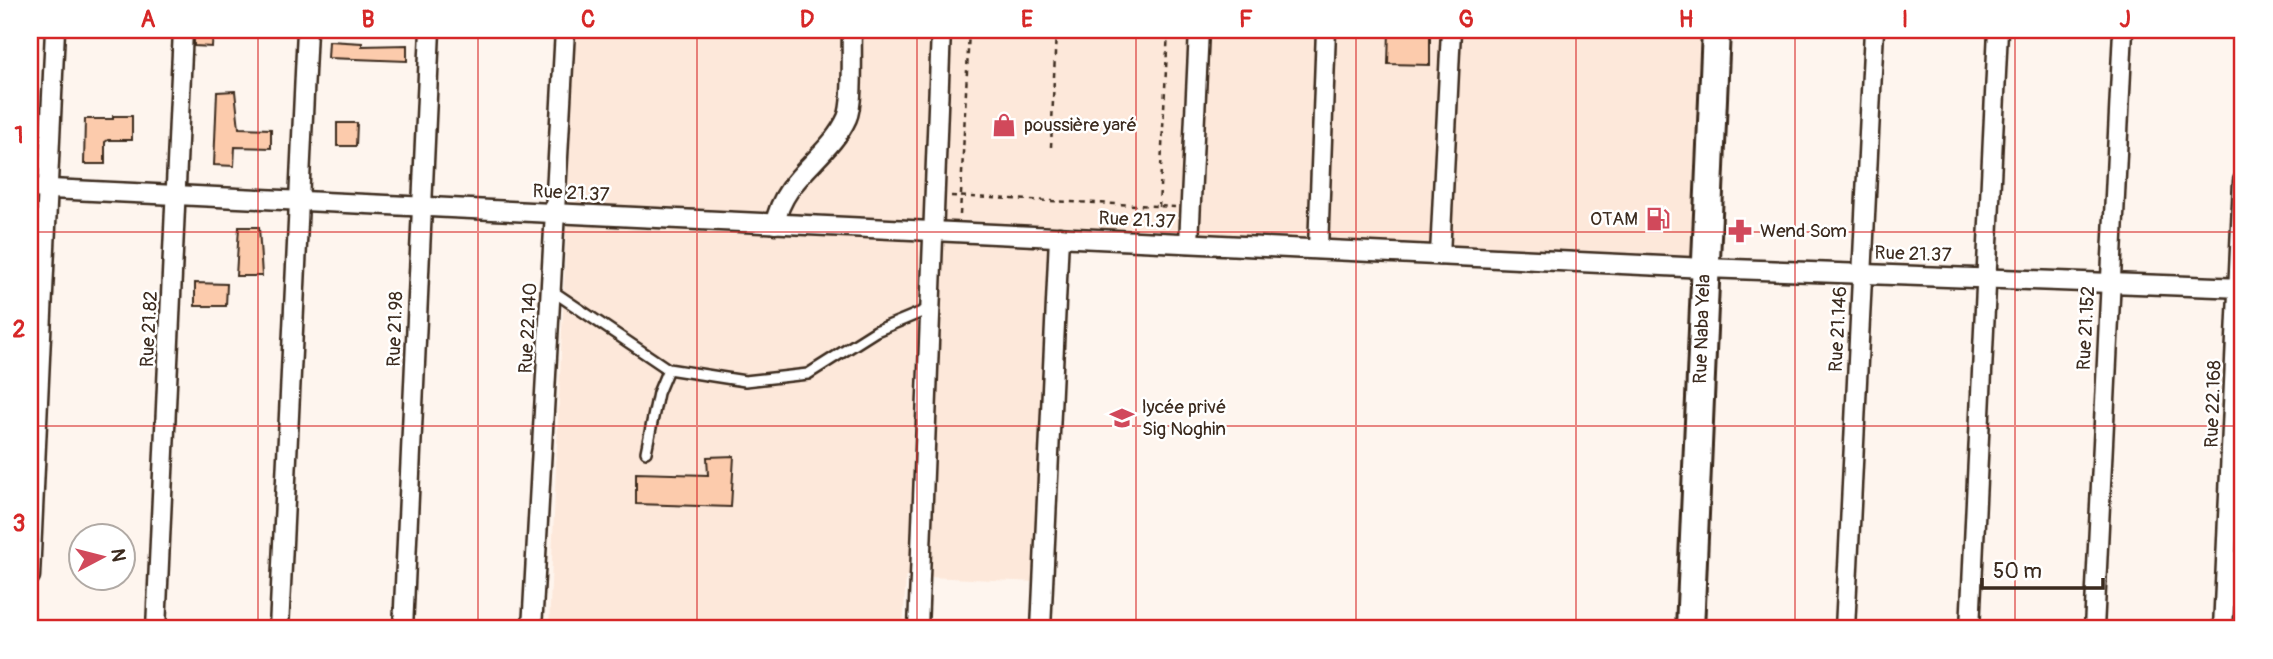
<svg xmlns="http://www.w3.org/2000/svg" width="2273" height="659" font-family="Pangolin,sans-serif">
<rect width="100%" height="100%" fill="#fef5ee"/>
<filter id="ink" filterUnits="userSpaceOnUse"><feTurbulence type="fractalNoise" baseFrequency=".0143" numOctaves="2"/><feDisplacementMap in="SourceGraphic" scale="14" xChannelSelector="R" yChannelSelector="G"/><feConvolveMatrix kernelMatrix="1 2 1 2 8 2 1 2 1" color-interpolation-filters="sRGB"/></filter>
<g filter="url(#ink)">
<g fill="#fde8da">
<path d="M 575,30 L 1191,30 L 1182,233 L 1054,228 L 1037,582 L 906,576 L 903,629 L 549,629 Z"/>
<path d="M 1205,30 L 1707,30 L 1697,258 L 1196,238 Z"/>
</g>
<g fill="#fccbac" stroke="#3b2a1e" stroke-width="2">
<path d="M 194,30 L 213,30 L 212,47 L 194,46 Z"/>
<path d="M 1389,30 L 1430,30 L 1430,65 L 1388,64 Z"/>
<path d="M 329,41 L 362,43 L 362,46 L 407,45 L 407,61 L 328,58 Z"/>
<path d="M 235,91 L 239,128 L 271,129 L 271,148 L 235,147 L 234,166 L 214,165 L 217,92 Z"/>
<path d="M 113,116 L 132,116 L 132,140 L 108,140 L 105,142 L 105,164 L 84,164 L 85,119 L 113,119 Z"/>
<path d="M 337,123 L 357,123 L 356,146 L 337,146 Z"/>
<path d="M 239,227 L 259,227 L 262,276 L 236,276 Z"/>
<path d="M 195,283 L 227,284 L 226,306 L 195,306 Z"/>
<path d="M 734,456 L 731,507 L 636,504 L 636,473 L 708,475 L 707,457 Z"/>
</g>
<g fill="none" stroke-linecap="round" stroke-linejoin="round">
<g stroke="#3b2a1e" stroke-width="14">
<g id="lane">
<path d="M 551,290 L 668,369 L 745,381 L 808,374 L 876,331 L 929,309"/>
<path d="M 646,452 L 658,393 L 668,369"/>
</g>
</g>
<g stroke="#3b2a1e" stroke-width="23">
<g id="street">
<path d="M 30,188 L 1705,268 L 2243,288"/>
<path d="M 775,224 C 783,177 829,158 847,118 C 854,103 851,50 852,31"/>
<path d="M 1189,243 L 1199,30"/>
<path d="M 1318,249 L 1326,30"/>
<path d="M 1440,255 L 1451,30"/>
<path d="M 30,576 L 55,30"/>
<path d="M 156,629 L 183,30"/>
<path d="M 279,629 L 307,30"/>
<path d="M 403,629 L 430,30"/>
<path d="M 532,629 L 565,30"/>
<path d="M 918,629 L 941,30"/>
<path d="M 1041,629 L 1059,237"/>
<path d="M 1845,629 L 1874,30"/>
<path d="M 1970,629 L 1998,30"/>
<path d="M 2094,629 L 2123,30"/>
<path d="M 2223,629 L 2243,181"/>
</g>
</g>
<g stroke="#3b2a1e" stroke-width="32">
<path id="secondary" d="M 1690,629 L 1716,30"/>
</g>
<g stroke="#3b2a1e" stroke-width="2.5" stroke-dasharray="5 5" stroke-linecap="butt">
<path d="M 1051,147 L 1056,30"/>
<path d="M 951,196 L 1175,207"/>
<path d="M 1159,207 L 1168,30"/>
<path d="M 960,215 L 969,30"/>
</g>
<use href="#lane" stroke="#fff" stroke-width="9"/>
<use href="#street" stroke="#fff" stroke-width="18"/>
<use href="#secondary" stroke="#fff" stroke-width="26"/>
</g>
</g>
<path fill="none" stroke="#d62828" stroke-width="2" stroke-opacity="0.55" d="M 258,30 L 258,629M 478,30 L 478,629M 697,30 L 697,629M 917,30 L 917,629M 1136,30 L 1136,629M 1356,30 L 1356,629M 1576,30 L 1576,629M 1795,30 L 1795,629M 2015,30 L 2015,629M 30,232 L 2243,232M 30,426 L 2243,426"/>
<defs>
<g id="shop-bare" transform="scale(1.89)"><path d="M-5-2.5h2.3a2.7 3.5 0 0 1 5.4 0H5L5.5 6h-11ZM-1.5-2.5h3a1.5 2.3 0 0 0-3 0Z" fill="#d1495b" stroke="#fff" stroke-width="2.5" paint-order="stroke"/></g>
<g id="fuel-bare" transform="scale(1.89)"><path d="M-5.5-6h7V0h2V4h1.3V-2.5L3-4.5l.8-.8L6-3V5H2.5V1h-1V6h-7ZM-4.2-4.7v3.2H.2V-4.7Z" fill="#d1495b" stroke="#fff" stroke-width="2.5" paint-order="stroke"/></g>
<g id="pharmacy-bare" transform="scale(1.89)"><path d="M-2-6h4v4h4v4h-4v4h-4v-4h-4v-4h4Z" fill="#d1495b" stroke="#fff" stroke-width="2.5" paint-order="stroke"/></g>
<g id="school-bare" transform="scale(1.89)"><path d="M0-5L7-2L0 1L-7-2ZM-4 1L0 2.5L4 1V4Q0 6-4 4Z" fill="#d1495b" stroke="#fff" stroke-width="2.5" paint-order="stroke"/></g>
</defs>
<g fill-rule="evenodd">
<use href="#shop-bare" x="1004" y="125"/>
<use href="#fuel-bare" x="1658" y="219"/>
<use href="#pharmacy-bare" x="1740" y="231"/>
<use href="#school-bare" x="1122" y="418"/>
</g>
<g text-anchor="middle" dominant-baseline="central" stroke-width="5" stroke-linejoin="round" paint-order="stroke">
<g font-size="19" fill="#3b2a1e" stroke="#fff" text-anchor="start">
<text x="1024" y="125">poussière yaré</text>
<text x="1638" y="219" text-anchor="end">OTAM</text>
<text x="1760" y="231">Wend Som</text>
<text x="1142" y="407">lycée privé<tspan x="1142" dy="22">Sig Noghin</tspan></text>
</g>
<g font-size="19" fill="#3b2a1e" stroke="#fff">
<text transform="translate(571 193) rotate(3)">Rue 21.37</text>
<text transform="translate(1137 220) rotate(3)">Rue 21.37</text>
<text transform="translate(1913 254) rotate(2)">Rue 21.37</text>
<text transform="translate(528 328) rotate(-87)">Rue 22.140</text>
<text transform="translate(2086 328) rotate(-87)">Rue 21.152</text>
<text transform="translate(149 329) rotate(-87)">Rue 21.82</text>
<text transform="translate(395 329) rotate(-88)">Rue 21.98</text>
<text transform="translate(1702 329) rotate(-88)">Rue Naba Yela</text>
<text transform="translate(1838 329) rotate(-87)">Rue 21.146</text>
<text transform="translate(2213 404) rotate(-88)">Rue 22.168</text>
</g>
</g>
<rect width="2273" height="659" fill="none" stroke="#fff" stroke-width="77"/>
<g transform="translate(102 557) rotate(83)"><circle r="33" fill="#ffffff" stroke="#b1aaa5" stroke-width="2"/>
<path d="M0-5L12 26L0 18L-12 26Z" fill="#d1495b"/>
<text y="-10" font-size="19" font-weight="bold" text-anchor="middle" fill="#3b2a1e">N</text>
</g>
<path d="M1982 578v10h121v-10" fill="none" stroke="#3b2a1e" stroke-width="3.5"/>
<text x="1993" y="578" font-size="21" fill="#3b2a1e" stroke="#ffffff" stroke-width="5" paint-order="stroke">50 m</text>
<rect x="38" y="38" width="2196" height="582" fill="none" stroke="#d62828" stroke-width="2.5"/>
<g font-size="23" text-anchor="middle" font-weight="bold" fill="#d62828">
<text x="148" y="27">A</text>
<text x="368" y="27">B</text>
<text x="588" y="27">C</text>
<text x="807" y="27">D</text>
<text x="1027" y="27">E</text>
<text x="1246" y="27">F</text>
<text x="1466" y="27">G</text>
<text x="1686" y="27">H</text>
<text x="1905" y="27">I</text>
<text x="2125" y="27">J</text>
<text x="19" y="143">1</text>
<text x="19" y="337">2</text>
<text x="19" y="531">3</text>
</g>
</svg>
